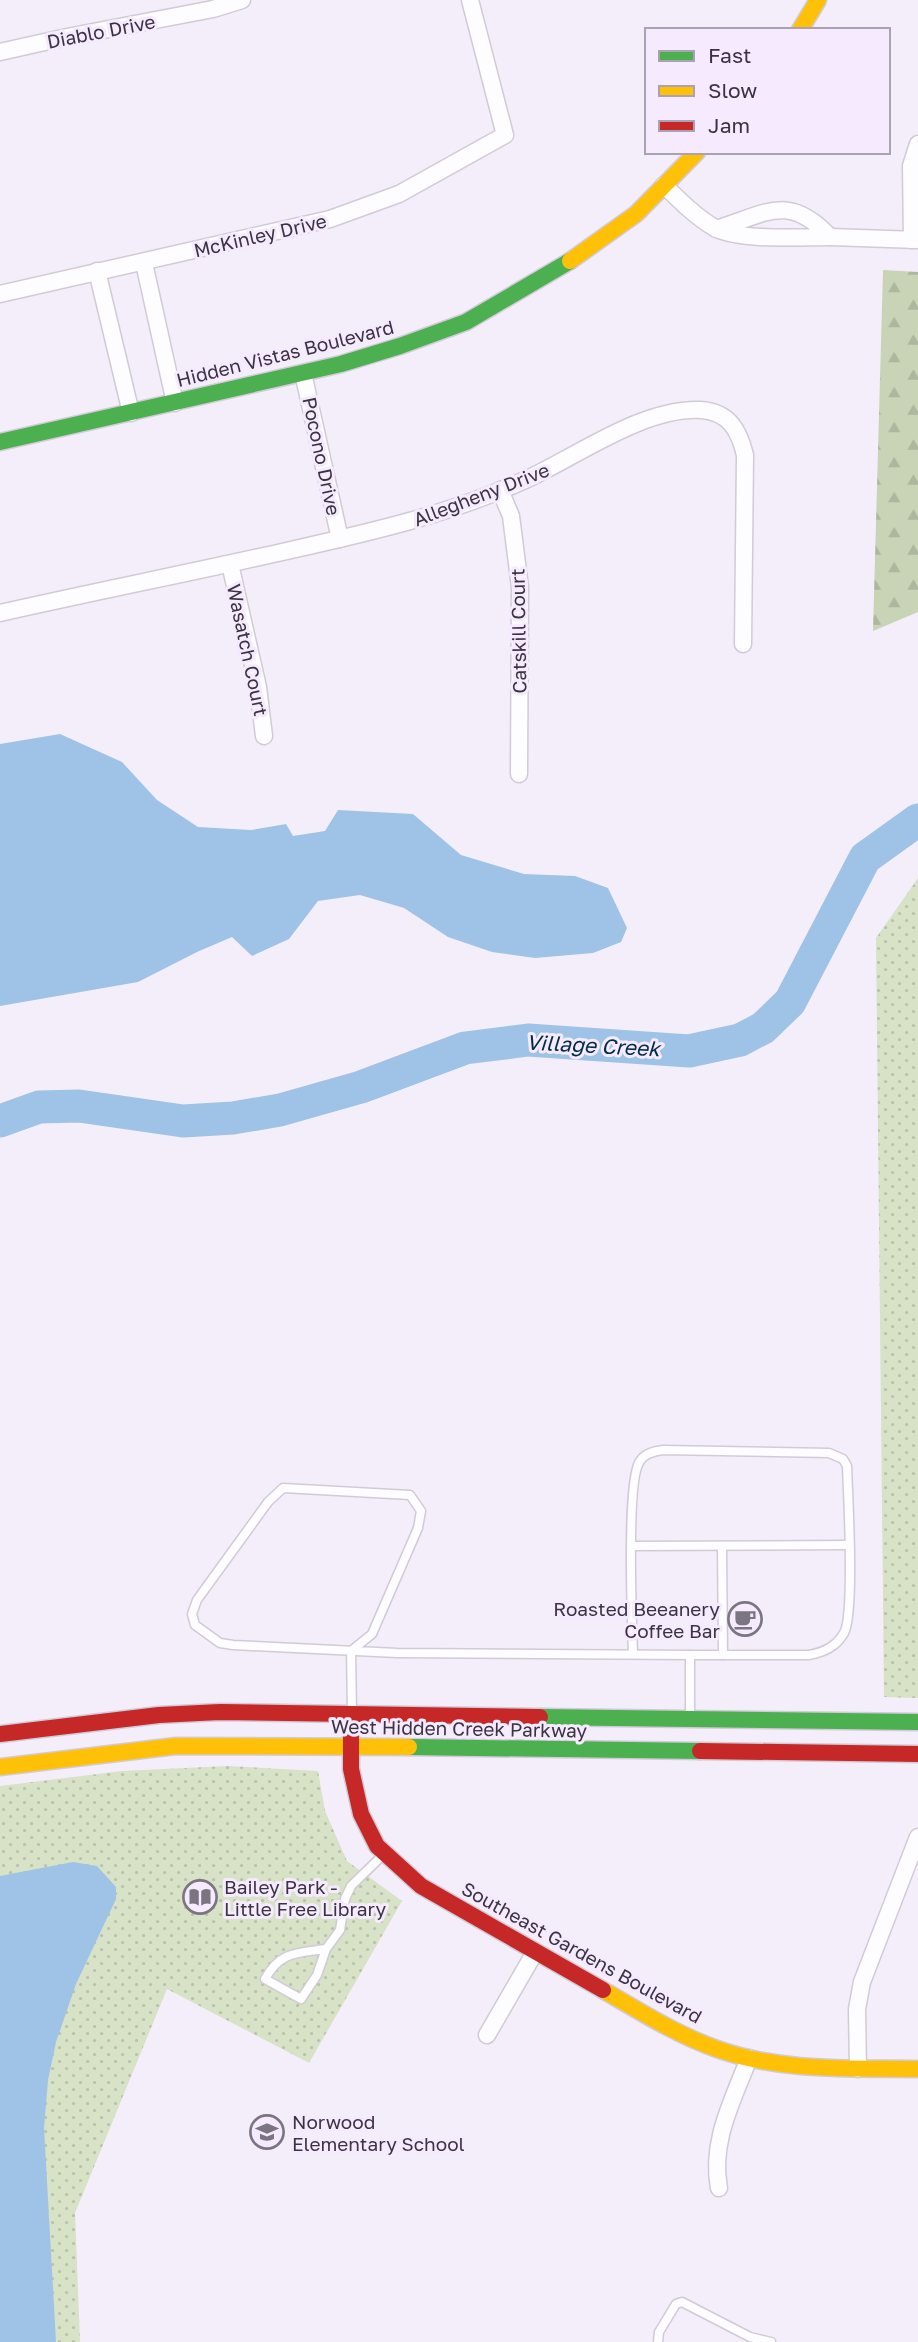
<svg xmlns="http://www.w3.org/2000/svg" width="918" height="2342" font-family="'Golos Text',sans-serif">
<defs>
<pattern id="grass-dots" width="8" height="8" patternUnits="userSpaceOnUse" patternTransform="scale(1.75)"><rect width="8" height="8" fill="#d7e2c6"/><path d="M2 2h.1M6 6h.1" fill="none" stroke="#b9c2ab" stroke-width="1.8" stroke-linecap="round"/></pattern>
<pattern id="forest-firs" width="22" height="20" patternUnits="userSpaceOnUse" patternTransform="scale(1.75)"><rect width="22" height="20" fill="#c9d3b6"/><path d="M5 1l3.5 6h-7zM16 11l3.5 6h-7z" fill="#adb69e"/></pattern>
</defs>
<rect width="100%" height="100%" fill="#f4eefa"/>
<g fill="url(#grass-dots)">
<path d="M 918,878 L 918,1698 L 884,1697 L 876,938 Z"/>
<path d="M 228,1766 L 318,1771 L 325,1811 L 347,1861 L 402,1901 L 309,2063 L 167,1989 L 75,2213 L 80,2342 L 0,2342 L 0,1786 L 122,1771 Z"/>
</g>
<path fill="url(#forest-firs)" d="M 883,270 L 918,272 L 918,612 L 873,631 Z"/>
<g fill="#9ec3e6">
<path d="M 60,734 L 122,762 L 157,800 L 198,827 L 251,830 L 286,824 L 293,836 L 325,831 L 338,810 L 413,814 L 461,855 L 524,874 L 575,876 L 608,888 L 627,928 L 621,942 L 593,953 L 535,958 L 492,952 L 448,937 L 404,908 L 360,895 L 318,901 L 289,939 L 252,956 L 232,937 L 197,952 L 138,982 L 0,1006 L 0,744 Z"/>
<path d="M 73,1862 L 97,1866 L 116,1887 L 116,1899 L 76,1984 L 56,2042 L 48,2080 L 44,2128 L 56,2342 L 0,2342 L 0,1876 Z"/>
</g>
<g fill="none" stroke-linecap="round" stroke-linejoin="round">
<path stroke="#9ec3e6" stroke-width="33" d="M 0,1121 L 39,1107 L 79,1106 L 183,1121 L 233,1118 L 280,1110 L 361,1087 L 465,1048 L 528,1040 L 689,1051 L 740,1040 L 763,1028 L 790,1002 L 865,858 L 918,820"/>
<g stroke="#d1cbd7" stroke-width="11">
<g id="lane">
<path d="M 632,1546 L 848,1545"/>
<path d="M 722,1546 L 723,1655"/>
<path d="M 633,1654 C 632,1623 626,1479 640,1461 C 645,1453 654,1451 663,1450 L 829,1453 L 843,1459 L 847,1466 C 848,1496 855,1613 844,1633 C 836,1647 824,1652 809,1655 L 690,1655"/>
<path d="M 352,1712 L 351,1651 L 372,1634 L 418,1528 L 421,1511 L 410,1495 L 283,1488 L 268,1502 L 197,1600 L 192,1614 L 195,1625 L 220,1643 L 233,1645 L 397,1653 L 690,1655 L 690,1716"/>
<path d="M 326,1949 C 298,1953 280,1951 265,1979 L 301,1999 L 317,1975 L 326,1949 L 340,1930 L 345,1899 L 351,1886 L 384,1854"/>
<path d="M 658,2342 L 659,2332 L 676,2304 L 682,2302 L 750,2337 L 771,2342"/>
</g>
</g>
<g stroke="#d1cbd7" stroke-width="19">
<g id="street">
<path d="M 0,52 L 67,37 L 213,9 L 242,0"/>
<path d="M 664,185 C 680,201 696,217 715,228 C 739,241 801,237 830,237 C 788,192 766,214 716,229"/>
<path d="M 830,237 L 918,240"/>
<path d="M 912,240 L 911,166 L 918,144"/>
<path d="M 144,263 L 175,403"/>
<path d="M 97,271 L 131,413"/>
<path d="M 0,294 L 330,219 L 399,194 L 505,135 L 470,0"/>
<path d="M 303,373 L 340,539"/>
<path d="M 500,490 L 511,516 L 520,587 L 519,774"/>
<path d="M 230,564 L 258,687 L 264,736"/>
<path d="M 0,613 C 97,591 194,572 291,550 C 371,532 450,514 525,480 C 576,457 643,407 701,410 C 729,412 739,430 745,455 L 743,644"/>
<path d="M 487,2035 L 535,1952"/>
<path d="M 858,2069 L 857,2009 L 862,1982 L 918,1837"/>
<path d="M 719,2188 C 710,2142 733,2100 749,2058"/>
</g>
</g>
<g stroke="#d1cbd7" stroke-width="19">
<g id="fast">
<path d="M 0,442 L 341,364 L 400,346 L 466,322 L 570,261"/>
<path d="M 540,1717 L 918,1722"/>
<path d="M 409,1747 L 700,1751"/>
</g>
</g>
<g stroke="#d1cbd7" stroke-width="19">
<g id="slow">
<path d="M 800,30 L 818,0"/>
<path d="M 570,261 L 636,214 L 697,152"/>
<path d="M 0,1767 L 176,1746 L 409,1747"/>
<path d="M 603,1990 C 639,2011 677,2035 717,2049 C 781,2072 851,2068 918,2069"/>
</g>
</g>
<g stroke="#d1cbd7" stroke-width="19">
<g id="jam">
<path d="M 0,1734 L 159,1715 L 220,1712 L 540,1717"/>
<path d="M 351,1734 L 351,1769 L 361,1814 L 377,1846 L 421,1886 L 603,1990"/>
<path d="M 700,1751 L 918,1754"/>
</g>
</g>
<use href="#lane" stroke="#fdfcfe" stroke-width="8"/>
<use href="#street" stroke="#fdfcfe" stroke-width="16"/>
<use href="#fast" stroke="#4caf50" stroke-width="16"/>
<use href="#slow" stroke="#ffc107" stroke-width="16"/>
<use href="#jam" stroke="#c62828" stroke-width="16"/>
</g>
<defs>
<g id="cafe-ring" transform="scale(1.75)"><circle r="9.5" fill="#f5eafe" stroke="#7b7481" stroke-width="1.5"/><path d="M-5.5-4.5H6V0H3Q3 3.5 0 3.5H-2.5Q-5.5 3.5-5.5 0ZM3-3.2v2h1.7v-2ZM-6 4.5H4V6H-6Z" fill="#7b7481"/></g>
<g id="library-ring" transform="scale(1.75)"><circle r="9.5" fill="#f5eafe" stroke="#7b7481" stroke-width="1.5"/><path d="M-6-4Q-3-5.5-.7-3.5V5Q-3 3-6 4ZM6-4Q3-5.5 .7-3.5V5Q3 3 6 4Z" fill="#7b7481"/></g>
<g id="school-ring" transform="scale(1.75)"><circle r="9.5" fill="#f5eafe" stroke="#7b7481" stroke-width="1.5"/><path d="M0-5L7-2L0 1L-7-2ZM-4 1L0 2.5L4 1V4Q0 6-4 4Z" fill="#7b7481"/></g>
</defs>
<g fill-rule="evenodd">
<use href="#cafe-ring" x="745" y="1619"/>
<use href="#library-ring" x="200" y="1897"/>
<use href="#school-ring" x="267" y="2132"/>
</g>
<g text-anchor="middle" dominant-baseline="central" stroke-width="6" stroke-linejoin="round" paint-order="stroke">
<g font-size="19" fill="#3a3340" stroke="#f5eafe">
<text transform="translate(101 31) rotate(-11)">Diablo Drive</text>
<text transform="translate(260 235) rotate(-13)">McKinley Drive</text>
<text transform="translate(285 353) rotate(-14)">Hidden Vistas Boulevard</text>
<text transform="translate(322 456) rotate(78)">Pocono Drive</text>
<text transform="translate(481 494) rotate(-21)">Allegheny Drive</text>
<text transform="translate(518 631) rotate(-91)">Catskill Court</text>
<text transform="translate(248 650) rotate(78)">Wasatch Court</text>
<text transform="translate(459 1728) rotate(1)">West Hidden Creek Parkway</text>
<text transform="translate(582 1952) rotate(29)">Southeast Gardens Boulevard</text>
</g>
<g font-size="19" fill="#3a3340" stroke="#f5eafe" text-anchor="start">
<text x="720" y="1608" text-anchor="end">Roasted Beeanery<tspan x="720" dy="22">Coffee Bar</tspan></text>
<text x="224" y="1886">Bailey Park -<tspan x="224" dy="22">Little Free Library</tspan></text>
<text x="292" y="2121">Norwood<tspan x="292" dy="22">Elementary School</tspan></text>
</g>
<g font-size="21" font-style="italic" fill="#012d4b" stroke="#f5eafe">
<text transform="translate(593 1045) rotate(3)">Village Creek</text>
</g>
</g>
<rect x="645" y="28" width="245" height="126" fill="#f5eafe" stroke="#aaa1b2" stroke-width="2"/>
<rect x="659" y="51" width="35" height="10" fill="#4caf50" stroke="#aaa1b2" stroke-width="2"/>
<text x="708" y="63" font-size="21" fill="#3a3340">Fast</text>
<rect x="659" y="86" width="35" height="10" fill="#ffc107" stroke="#aaa1b2" stroke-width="2"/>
<text x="708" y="98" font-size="21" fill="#3a3340">Slow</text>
<rect x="659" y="121" width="35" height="10" fill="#c62828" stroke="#aaa1b2" stroke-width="2"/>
<text x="708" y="133" font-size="21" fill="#3a3340">Jam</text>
</svg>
